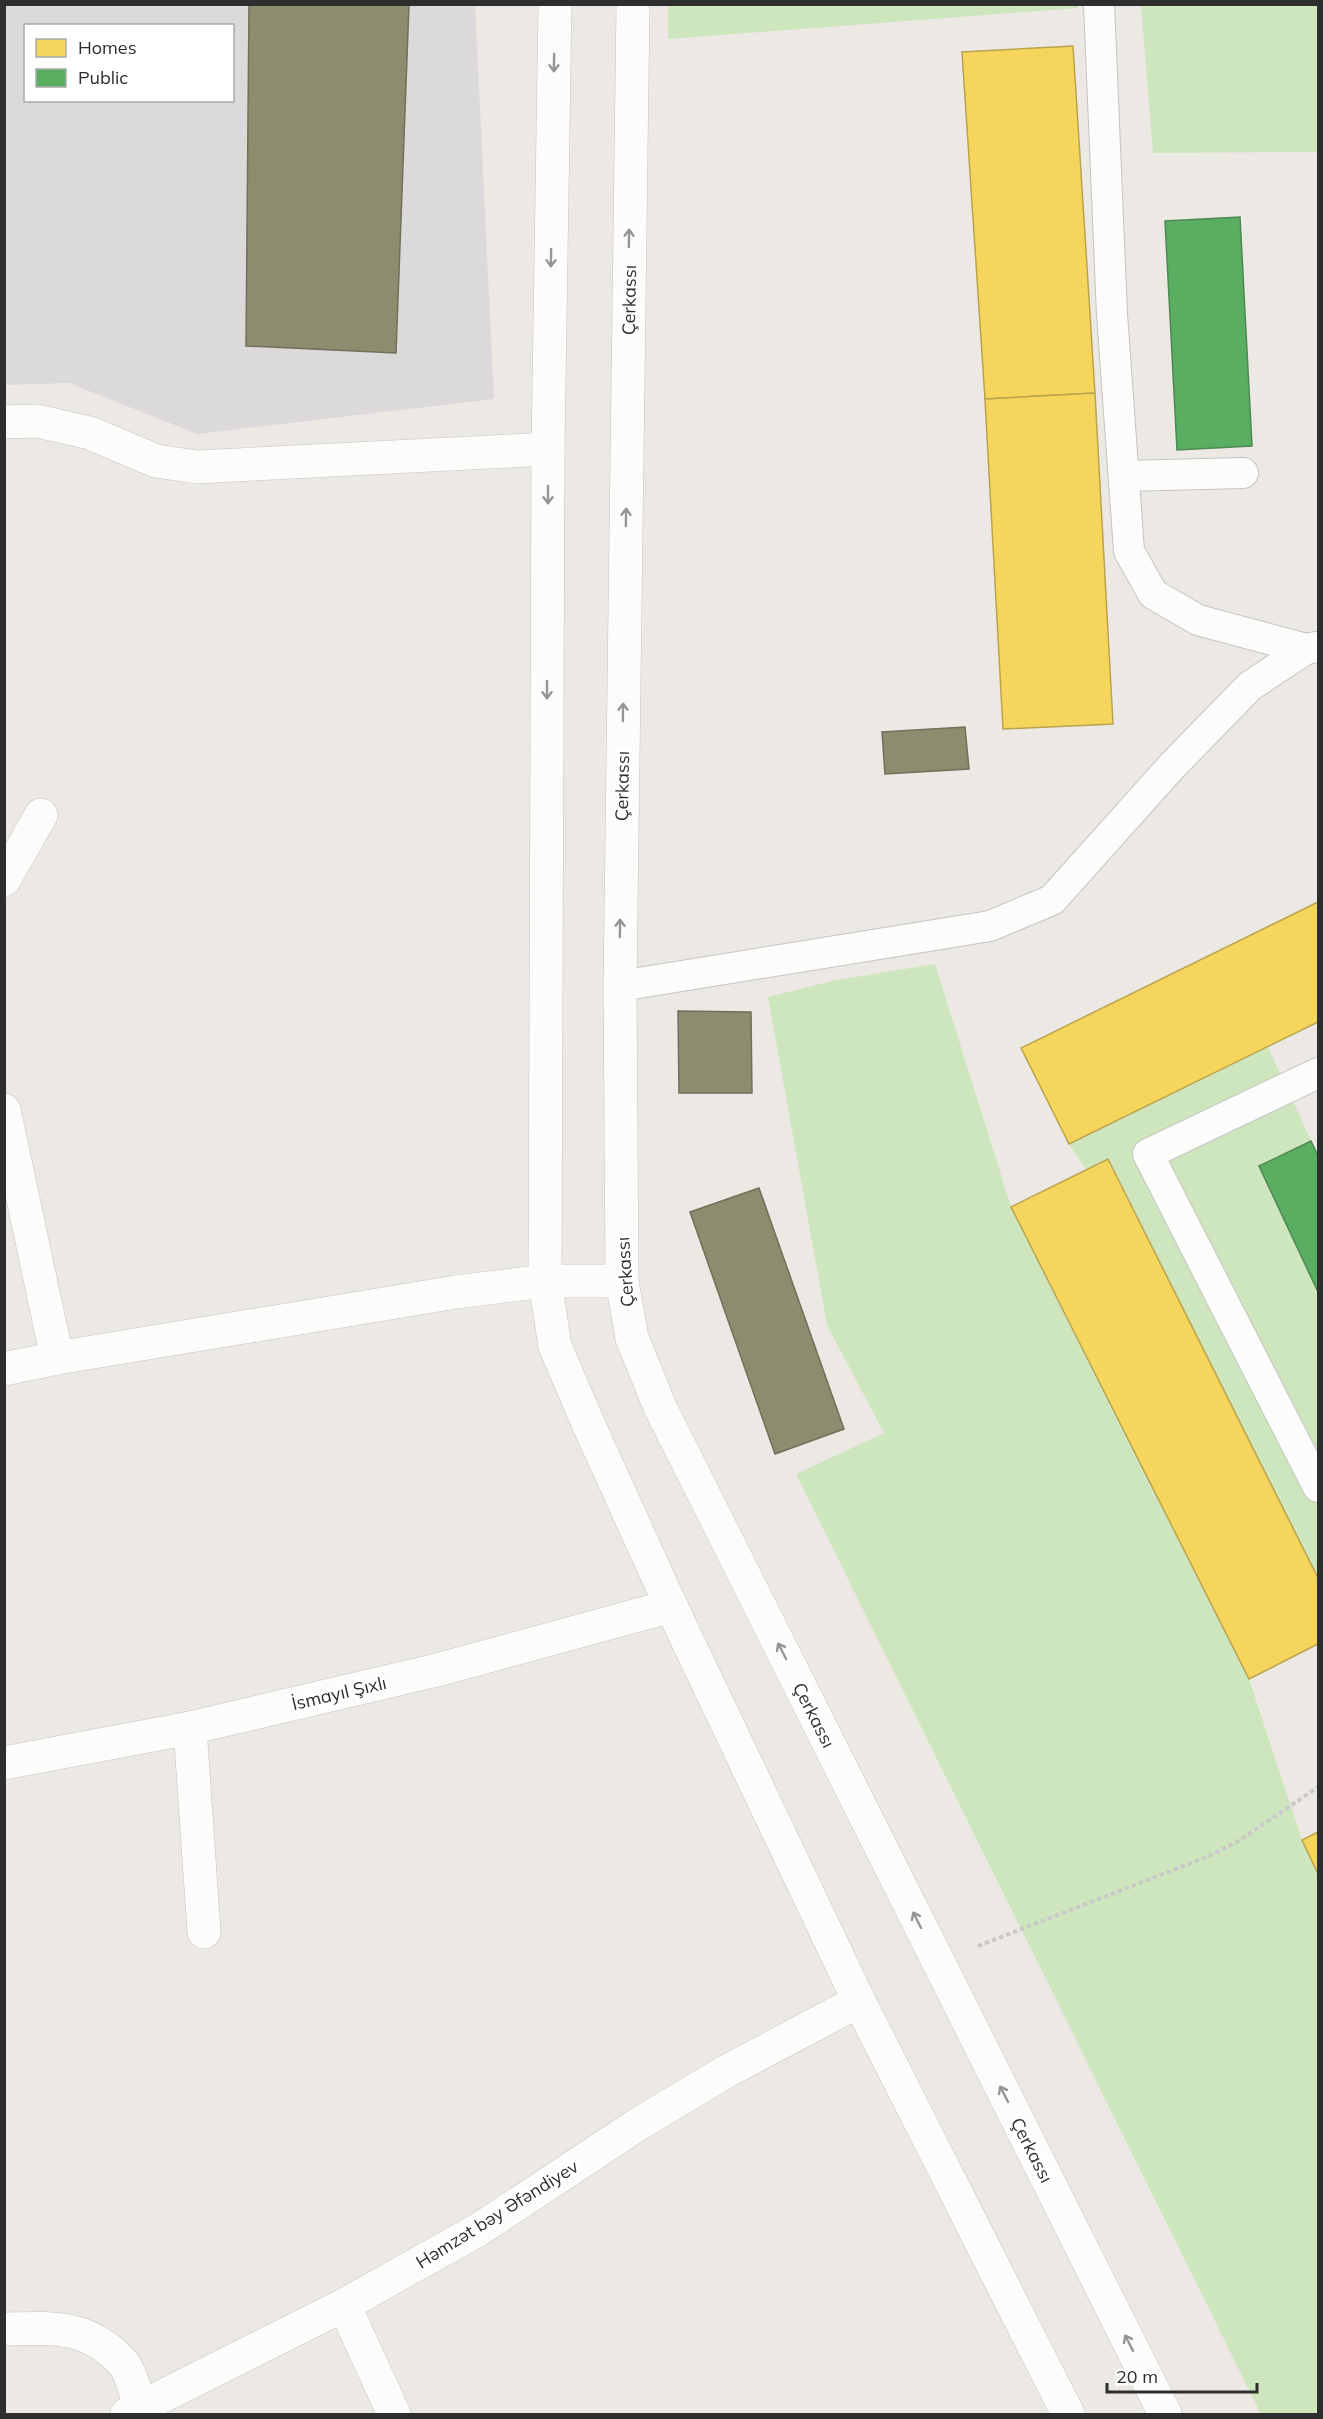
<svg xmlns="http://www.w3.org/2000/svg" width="1323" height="2419" font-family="Mulish,sans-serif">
<rect width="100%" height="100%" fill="#ece8e4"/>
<path fill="#dcd9db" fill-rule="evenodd" d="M 4,5 L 475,5 L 494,399 L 197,434 L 69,383 L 5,385 ZM 26,26 L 232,26 L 232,100 L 26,100 Z"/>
<g fill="#cee6be">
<path d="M 1078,5 L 1078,8 L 668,39 L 668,5 Z"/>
<path d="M 1141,5 L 1318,5 L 1318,152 L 1153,153 Z"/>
<path d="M 935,964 L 1011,1207 L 1249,1679 L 1302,1840 L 1318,1874 L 1318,2414 L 1261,2414 L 796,1474 L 884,1433 L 827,1325 L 768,997 L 832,981 Z"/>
<path d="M 1268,1047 L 1311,1141 L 1259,1166 L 1318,1292 L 1318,1578 L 1108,1160 L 1086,1170 L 1069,1144 Z"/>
</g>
<g fill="#f6d55c" stroke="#baa34e" stroke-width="1.5">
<path d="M 1073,46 L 1095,393 L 985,399 L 962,52 Z"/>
<path d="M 1095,393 L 1113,724 L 1003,729 L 985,399 Z"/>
<path d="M 1318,902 L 1318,1022 L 1069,1144 L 1021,1048 Z"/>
<path d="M 1108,1159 L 1318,1578 L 1318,1644 L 1249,1679 L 1011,1207 Z"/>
<path d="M 1318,1832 L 1318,1874 L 1302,1840 Z"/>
</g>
<g fill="#5aae61" stroke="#4d8852" stroke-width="1.5">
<path d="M 1240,217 L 1252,446 L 1177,450 L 1165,221 Z"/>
<path d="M 1311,1141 L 1318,1156 L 1318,1292 L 1259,1166 Z"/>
</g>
<g fill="#8c8c6e" stroke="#70705b" stroke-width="1.5">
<path d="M 249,4 L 409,4 L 396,353 L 246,346 Z"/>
<path d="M 965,727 L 969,769 L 885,774 L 882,732 Z"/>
<path d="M 678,1011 L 751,1012 L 752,1093 L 679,1093 Z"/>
<path d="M 759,1188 L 844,1429 L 775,1454 L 690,1212 Z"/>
</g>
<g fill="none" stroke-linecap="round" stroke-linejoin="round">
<g stroke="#c5c4c5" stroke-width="32">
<g id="service">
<path d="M 1099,4 L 1112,314 L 1129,551 L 1153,594 L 1198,620 L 1306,649 L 1316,647"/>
<path d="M 1124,476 L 1243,473"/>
<path d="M 620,986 L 990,926 L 1052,900 L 1172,766 L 1250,686 L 1306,649"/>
<path d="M 1318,1073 L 1148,1154 L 1318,1487"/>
</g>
</g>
<g stroke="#c5c4c5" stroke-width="34">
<g id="minor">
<path d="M 4,422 L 37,421 L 90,433 L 156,461 L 197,467 L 548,449"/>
<path d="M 4,880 L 41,815"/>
<path d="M 4,1110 L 57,1358"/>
<path d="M 4,1369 L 57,1358 L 456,1292 L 545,1281 L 622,1281"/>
<path d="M 190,1728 L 204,1932"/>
<path d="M 4,1763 L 190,1728 L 437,1670 L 671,1606"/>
<path d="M 344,2305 L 394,2414"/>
<path d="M 4,2329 C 52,2328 89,2324 124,2364 C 132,2375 136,2395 140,2407"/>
<path d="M 127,2414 L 344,2305 L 478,2230 L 640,2123 L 727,2071 L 859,2001"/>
</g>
</g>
<g stroke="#c5c4c5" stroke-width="34">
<g id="tertiary">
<path d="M 555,4 L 548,449 L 545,1281 L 555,1346 L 587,1421 L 671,1606 L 859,2001 L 1068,2414"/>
<path d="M 633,4 L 620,986 L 622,1281 L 632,1338 L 660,1407 L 1165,2414"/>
</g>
</g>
<path stroke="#c9c9c8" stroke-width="4" stroke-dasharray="4.5 3" stroke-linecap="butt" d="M 978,1946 L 1209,1856 L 1240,1840 L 1318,1787"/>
<use href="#service" stroke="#fcfcfb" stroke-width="30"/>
<use href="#minor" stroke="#fcfcfb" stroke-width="33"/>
<use href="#tertiary" stroke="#fcfcfb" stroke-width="33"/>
</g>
<defs><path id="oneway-shaft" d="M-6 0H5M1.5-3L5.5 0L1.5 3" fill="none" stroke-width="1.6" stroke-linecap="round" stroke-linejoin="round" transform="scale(1.5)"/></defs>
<g stroke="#959594">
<use href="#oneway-shaft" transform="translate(554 63) rotate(91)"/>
<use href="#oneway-shaft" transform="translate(629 238) rotate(-89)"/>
<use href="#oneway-shaft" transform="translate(551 258) rotate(91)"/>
<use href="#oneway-shaft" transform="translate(548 495) rotate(90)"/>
<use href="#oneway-shaft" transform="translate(626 517) rotate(-89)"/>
<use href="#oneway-shaft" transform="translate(547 690) rotate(90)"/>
<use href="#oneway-shaft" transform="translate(623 712) rotate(-89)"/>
<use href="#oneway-shaft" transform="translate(620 928) rotate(-89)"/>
<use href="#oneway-shaft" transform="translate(782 1651) rotate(-117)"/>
<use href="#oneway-shaft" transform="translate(917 1920) rotate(-117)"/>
<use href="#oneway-shaft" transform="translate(1004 2094) rotate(-117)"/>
<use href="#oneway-shaft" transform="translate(1129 2343) rotate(-117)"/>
</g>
<g text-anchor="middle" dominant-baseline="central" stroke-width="6" stroke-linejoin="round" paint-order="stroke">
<g font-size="18" fill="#2e2e2e" stroke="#fff">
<text transform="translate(629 300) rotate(-89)">Çerkassı</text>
<text transform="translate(622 786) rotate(-89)">Çerkassı</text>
<text transform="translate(625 1272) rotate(-94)">Çerkassı</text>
<text transform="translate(339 1693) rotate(-13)">İsmayıl Şıxlı</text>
<text transform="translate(814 1715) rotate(63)">Çerkassı</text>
<text transform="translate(1032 2150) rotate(63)">Çerkassı</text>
<text transform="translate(497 2214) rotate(-32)">Həmzət bəy Əfəndiyev</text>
</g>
</g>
<rect width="1323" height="2419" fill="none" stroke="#2e2e2e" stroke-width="12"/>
<rect x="24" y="24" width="210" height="78" fill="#ffffff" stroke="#ababab" stroke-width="1.5"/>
<rect x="36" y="39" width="30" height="18" fill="#f6d55c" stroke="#ababab" stroke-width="1.5"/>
<text x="78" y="54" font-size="18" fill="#2e2e2e">Homes</text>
<rect x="36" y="69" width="30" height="18" fill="#5aae61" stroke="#ababab" stroke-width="1.5"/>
<text x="78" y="84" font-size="18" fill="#2e2e2e">Public</text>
<path d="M1107 2383v9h150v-9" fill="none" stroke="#2e2e2e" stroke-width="3"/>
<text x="1116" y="2383" font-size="18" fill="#2e2e2e" stroke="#ffffff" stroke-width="4.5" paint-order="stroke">20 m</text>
</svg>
